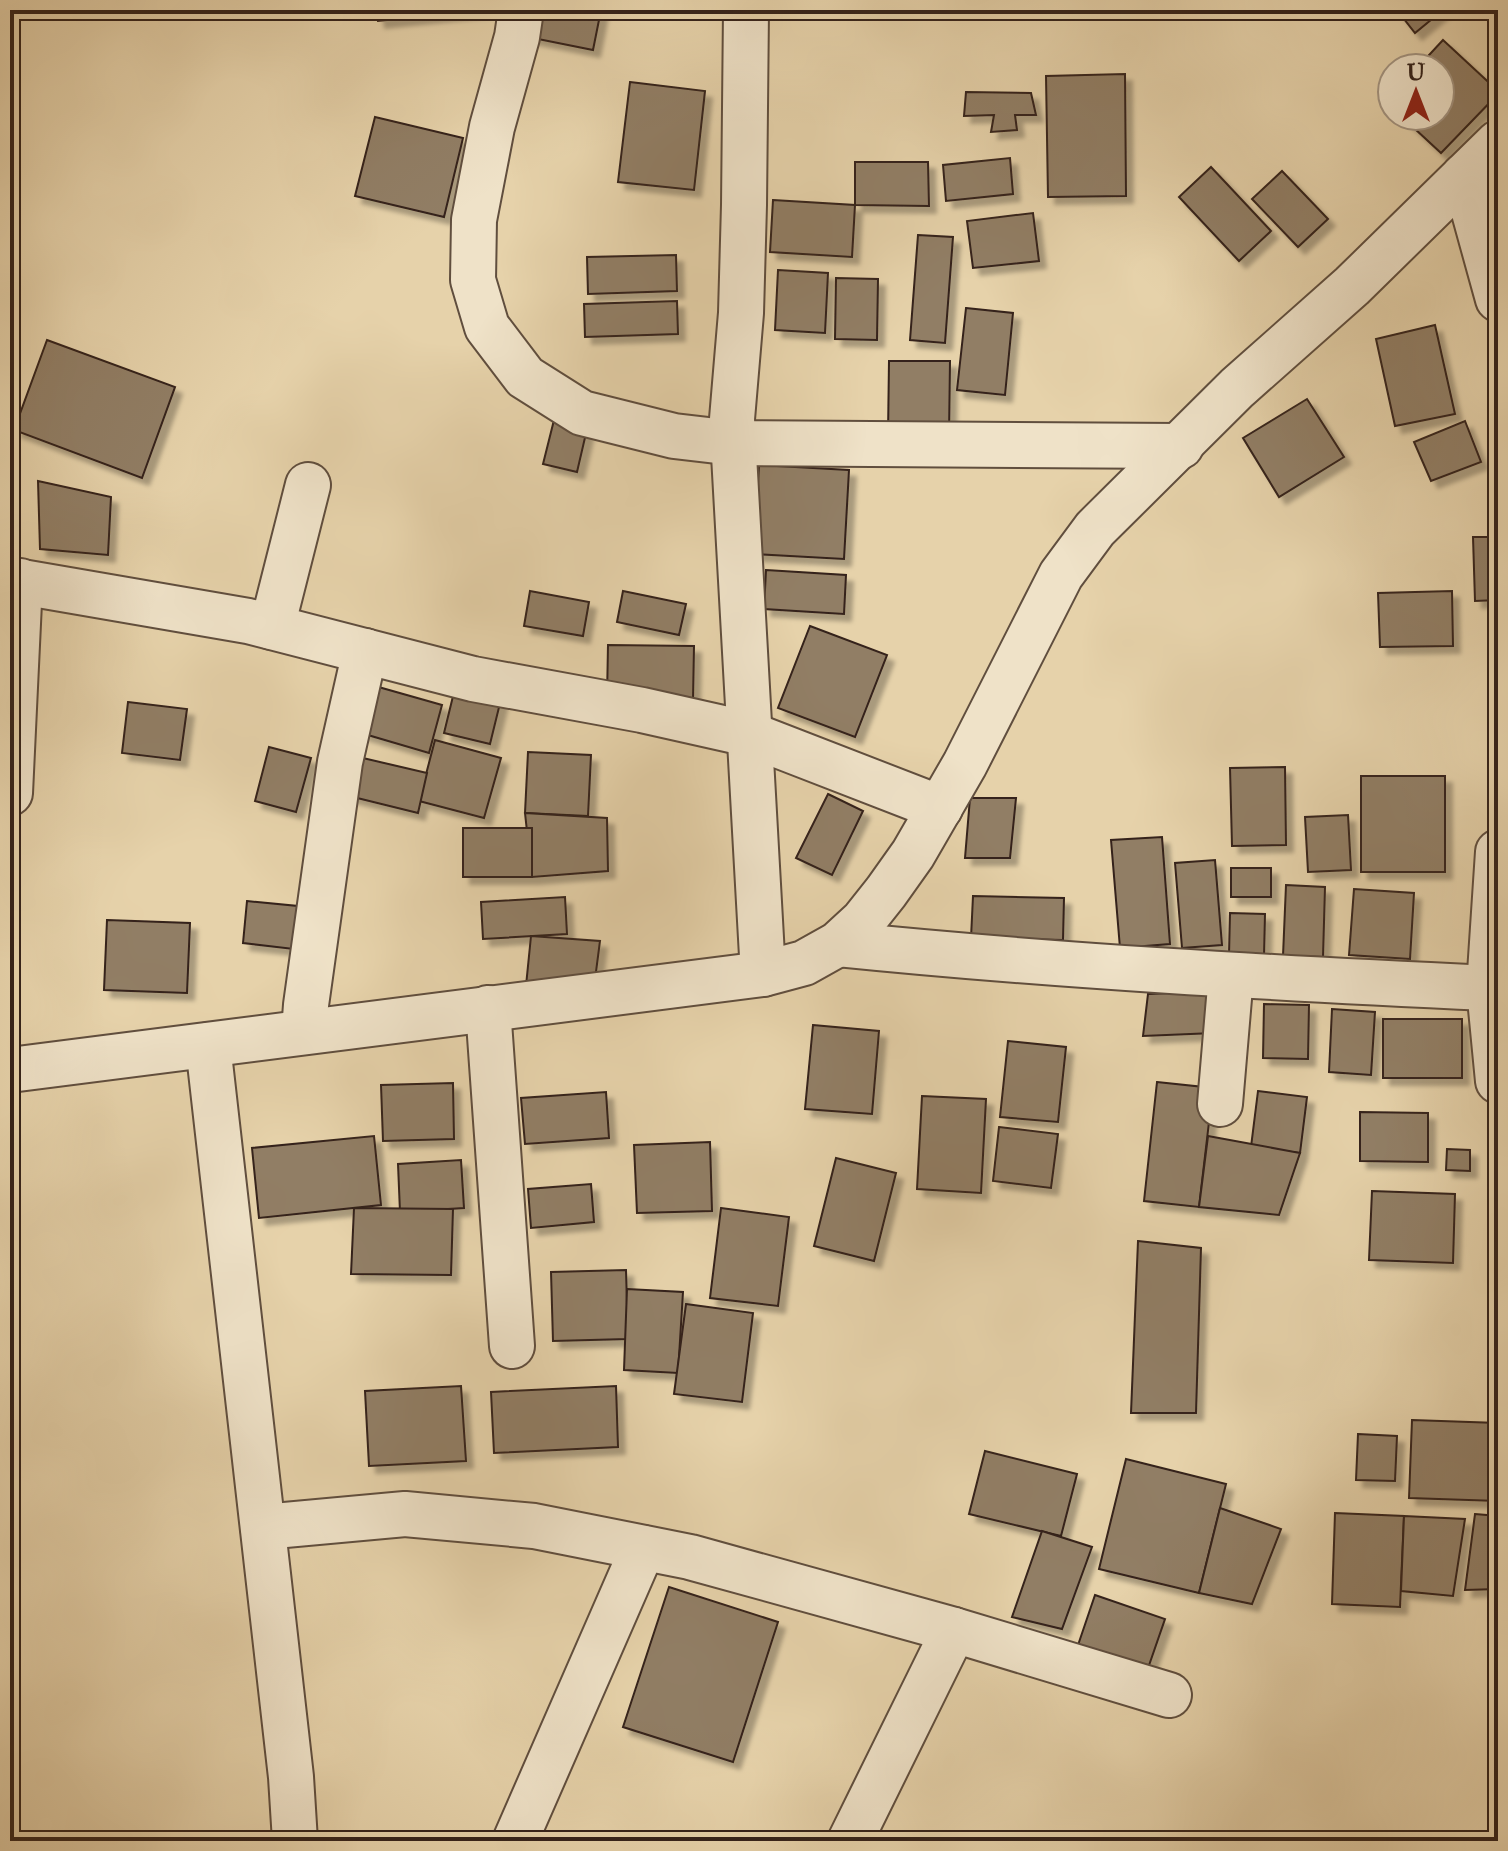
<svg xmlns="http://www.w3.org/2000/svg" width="1508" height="1851" font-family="'IM FELL Double Pica',serif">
<defs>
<filter id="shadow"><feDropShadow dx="7" dy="7" stdDeviation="2" flood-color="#0004"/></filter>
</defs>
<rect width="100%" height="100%" fill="#e6d2aa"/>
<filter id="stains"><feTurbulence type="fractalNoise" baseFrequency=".0025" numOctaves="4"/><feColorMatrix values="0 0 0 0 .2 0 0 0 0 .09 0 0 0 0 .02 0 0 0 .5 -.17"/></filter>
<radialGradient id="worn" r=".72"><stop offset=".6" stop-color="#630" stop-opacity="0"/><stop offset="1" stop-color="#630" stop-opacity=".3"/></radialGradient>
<g fill="#917e65" stroke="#34221a" stroke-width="2" filter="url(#shadow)">
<path d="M 376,10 L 485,10 L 378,21 Z"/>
<path d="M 528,10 L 601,10 L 593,50 L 523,36 Z"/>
<path d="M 1397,10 L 1443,10 L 1415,33 Z"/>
<path d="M 1443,40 L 1498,91 L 1498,94 L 1441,153 L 1401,116 L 1440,116 L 1440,68 L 1417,68 Z"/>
<path d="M 1125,74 L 1126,196 L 1048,197 L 1046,76 Z"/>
<path d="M 630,82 L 705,91 L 694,190 L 618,182 Z"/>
<path d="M 966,92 L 1031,93 L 1036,115 L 1015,115 L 1017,130 L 991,132 L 994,115 L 964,116 Z"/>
<path d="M 375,117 L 463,138 L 444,217 L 355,196 Z"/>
<path d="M 1010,158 L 1013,194 L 946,201 L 943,165 Z"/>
<path d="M 855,162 L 928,162 L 929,206 L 855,205 Z"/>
<path d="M 1211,167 L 1271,231 L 1239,261 L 1179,197 Z"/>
<path d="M 1282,171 L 1328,219 L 1298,247 L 1252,199 Z"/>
<path d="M 773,200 L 855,205 L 852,257 L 770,252 Z"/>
<path d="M 1033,213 L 1039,261 L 973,268 L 967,221 Z"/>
<path d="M 918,235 L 953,237 L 945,343 L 910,340 Z"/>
<path d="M 676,255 L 677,291 L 588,294 L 587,257 Z"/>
<path d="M 778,270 L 828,273 L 825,333 L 775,330 Z"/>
<path d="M 836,278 L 878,279 L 877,340 L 835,339 Z"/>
<path d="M 677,301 L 678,334 L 585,337 L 584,304 Z"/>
<path d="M 966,308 L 1013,313 L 1005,395 L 957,390 Z"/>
<path d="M 1435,325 L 1455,414 L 1395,426 L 1376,339 Z"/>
<path d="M 47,340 L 175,387 L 142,478 L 14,430 Z"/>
<path d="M 889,361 L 950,361 L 949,436 L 888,435 Z"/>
<path d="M 1307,399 L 1344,457 L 1279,497 L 1243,438 Z"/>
<path d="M 554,420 L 587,429 L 577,472 L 543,464 Z"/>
<path d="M 1465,421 L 1481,462 L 1431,481 L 1414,442 Z"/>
<path d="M 759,465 L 849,470 L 844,559 L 754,554 Z"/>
<path d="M 38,481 L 111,497 L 108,555 L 40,549 Z"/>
<path d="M 1473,537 L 1498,537 L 1498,600 L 1475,601 Z"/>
<path d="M 766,570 L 846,575 L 844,614 L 764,609 Z"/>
<path d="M 530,591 L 589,602 L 583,636 L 524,626 Z"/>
<path d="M 623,591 L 686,604 L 679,635 L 617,622 Z"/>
<path d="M 1452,591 L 1453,646 L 1380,647 L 1378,593 Z"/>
<path d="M 810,626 L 887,655 L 855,737 L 778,708 Z"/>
<path d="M 608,645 L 694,646 L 693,700 L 607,698 Z"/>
<path d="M 456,684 L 502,695 L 490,744 L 444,733 Z"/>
<path d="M 375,686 L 442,705 L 429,753 L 361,733 Z"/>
<path d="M 128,702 L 187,709 L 180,760 L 122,753 Z"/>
<path d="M 435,740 L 501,758 L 484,818 L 419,801 Z"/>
<path d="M 269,747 L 311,758 L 296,812 L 255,801 Z"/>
<path d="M 528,752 L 591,755 L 588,816 L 525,813 Z"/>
<path d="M 350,755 L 427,773 L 418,813 L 341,794 Z"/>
<path d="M 1285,767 L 1286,845 L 1232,846 L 1230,768 Z"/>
<rect x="1361" y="776" width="84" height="96"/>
<path d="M 828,794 L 863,811 L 832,875 L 796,858 Z"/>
<path d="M 970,798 L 1016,798 L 1010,858 L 965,858 Z"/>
<path d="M 525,813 L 607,818 L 608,871 L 532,877 Z"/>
<path d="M 1348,815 L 1351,870 L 1308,872 L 1305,817 Z"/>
<rect x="463" y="828" width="69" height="49"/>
<path d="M 1162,837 L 1170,944 L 1120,948 L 1111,840 Z"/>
<path d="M 1215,860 L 1222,945 L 1182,948 L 1175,863 Z"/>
<rect x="1231" y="868" width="40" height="29"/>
<path d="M 1286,885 L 1325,887 L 1323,957 L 1283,956 Z"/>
<path d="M 1354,889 L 1414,893 L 1410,959 L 1349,955 Z"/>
<path d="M 973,896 L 1064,898 L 1063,940 L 971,938 Z"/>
<path d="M 565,897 L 567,934 L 483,939 L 481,902 Z"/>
<path d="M 247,901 L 308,907 L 302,950 L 243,943 Z"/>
<path d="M 1230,913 L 1265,914 L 1264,956 L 1229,955 Z"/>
<path d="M 107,920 L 190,923 L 187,993 L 104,990 Z"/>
<path d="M 531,936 L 600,941 L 593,995 L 526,986 Z"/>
<path d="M 1217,991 L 1214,1033 L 1143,1036 L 1148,994 Z"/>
<path d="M 1264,1004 L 1309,1005 L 1308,1059 L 1263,1058 Z"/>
<path d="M 1332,1009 L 1375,1012 L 1371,1075 L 1329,1072 Z"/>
<rect x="1383" y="1019" width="79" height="59"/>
<path d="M 813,1025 L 879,1031 L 872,1114 L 805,1109 Z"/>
<path d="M 1008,1041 L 1066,1047 L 1058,1122 L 1000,1117 Z"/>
<path d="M 1157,1082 L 1213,1088 L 1199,1207 L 1144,1201 Z"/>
<path d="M 453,1083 L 454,1139 L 383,1141 L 381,1085 Z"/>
<path d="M 1258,1091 L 1307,1097 L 1300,1153 L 1251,1147 Z"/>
<path d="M 606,1092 L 609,1138 L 525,1144 L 521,1098 Z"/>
<path d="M 922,1096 L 986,1099 L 981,1193 L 917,1189 Z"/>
<path d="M 1360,1112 L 1428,1113 L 1428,1162 L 1360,1161 Z"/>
<path d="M 999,1127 L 1058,1134 L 1051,1188 L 993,1181 Z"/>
<path d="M 374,1136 L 381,1205 L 259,1218 L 252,1148 Z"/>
<path d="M 1208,1136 L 1300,1153 L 1279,1215 L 1199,1207 Z"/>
<path d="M 710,1142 L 712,1211 L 637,1213 L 634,1145 Z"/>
<path d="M 1447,1149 L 1470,1150 L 1470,1171 L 1446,1170 Z"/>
<path d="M 836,1158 L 896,1173 L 874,1261 L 814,1246 Z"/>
<path d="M 461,1160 L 464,1208 L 400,1212 L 398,1164 Z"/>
<path d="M 591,1184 L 594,1222 L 531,1228 L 528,1189 Z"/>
<path d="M 1372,1191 L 1455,1194 L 1453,1263 L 1369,1260 Z"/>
<path d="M 354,1208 L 453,1209 L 451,1275 L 351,1274 Z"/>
<path d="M 721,1208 L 789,1217 L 778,1306 L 710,1298 Z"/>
<path d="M 1138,1241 L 1201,1248 L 1196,1413 L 1131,1413 Z"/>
<path d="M 626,1270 L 628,1339 L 553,1341 L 551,1272 Z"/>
<path d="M 627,1289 L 683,1292 L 678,1373 L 624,1370 Z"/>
<path d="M 686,1304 L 753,1313 L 742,1402 L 674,1394 Z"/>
<path d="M 461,1386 L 466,1461 L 369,1466 L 365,1391 Z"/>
<path d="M 616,1386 L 618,1447 L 494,1453 L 491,1392 Z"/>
<path d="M 1412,1420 L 1498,1423 L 1498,1501 L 1409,1498 Z"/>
<path d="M 1358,1434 L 1397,1436 L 1395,1481 L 1356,1480 Z"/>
<path d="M 985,1451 L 1077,1474 L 1061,1536 L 969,1514 Z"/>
<path d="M 1126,1459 L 1226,1484 L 1199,1593 L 1099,1569 Z"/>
<path d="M 1220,1508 L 1281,1529 L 1252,1604 L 1199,1593 Z"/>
<path d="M 1335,1513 L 1404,1516 L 1400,1607 L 1332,1604 Z"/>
<path d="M 1475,1514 L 1498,1516 L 1498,1589 L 1465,1590 Z"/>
<path d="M 1404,1516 L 1465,1519 L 1453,1596 L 1401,1591 Z"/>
<path d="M 1042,1531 L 1092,1547 L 1062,1629 L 1012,1617 Z"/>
<path d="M 669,1587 L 778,1622 L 733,1762 L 623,1727 Z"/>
<path d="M 1095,1595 L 1165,1619 L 1146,1674 L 1076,1651 Z"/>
</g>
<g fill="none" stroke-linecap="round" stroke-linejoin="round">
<g stroke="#604e3e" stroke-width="48">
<g id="minor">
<path d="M 521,10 L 517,37 L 492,127 L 474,220 L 473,280 L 487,327 L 525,377 L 582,413 L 674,436 L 734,443 L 1181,446"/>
<path d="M 746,10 L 744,205 L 741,313 L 732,419 L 763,974"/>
<path d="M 1464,176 L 1498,299"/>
<path d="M 10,580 L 248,621 L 473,679 L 642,710 L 749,734 L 940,808"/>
<path d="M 272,627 L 308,485"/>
<path d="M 10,793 L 20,581"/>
<path d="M 1498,852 L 1489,988 L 1498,1081"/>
<path d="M 838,944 C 1055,966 1272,978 1489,988"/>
<path d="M 488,1008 L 512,1346"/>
<path d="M 304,1032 L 306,1005 L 340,762 L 365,651"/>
<path d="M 208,1045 L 291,1777 L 295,1841"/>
<path d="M 10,1070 L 763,974 L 804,963 L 838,944 L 863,921 L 886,892 L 913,854 L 965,764 L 1061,575 L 1095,529 L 1237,388 L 1352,286 L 1498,143"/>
<path d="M 1220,1104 L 1231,975"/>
<path d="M 263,1527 L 405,1514 L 534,1526 L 690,1557 L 954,1630 L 1169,1695"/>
<path d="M 515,1841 L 643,1548"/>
<path d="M 850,1841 L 954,1630"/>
</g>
</g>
<use href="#minor" stroke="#efe2c8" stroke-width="44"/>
</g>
<rect width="1508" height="1851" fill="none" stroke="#e6d2aa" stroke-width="40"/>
<rect x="12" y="12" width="1484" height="1827" fill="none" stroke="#34221a" stroke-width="4"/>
<rect x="20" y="20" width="1468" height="1811" fill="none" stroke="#34221a" stroke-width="2"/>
<g transform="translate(1416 92)"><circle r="38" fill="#efe2c8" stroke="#a49582" stroke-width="2"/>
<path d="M0-6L14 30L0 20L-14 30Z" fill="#8f2418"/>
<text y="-12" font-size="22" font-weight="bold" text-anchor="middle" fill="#34221a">U</text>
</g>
<rect width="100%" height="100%" filter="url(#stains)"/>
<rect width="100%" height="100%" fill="url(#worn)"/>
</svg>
